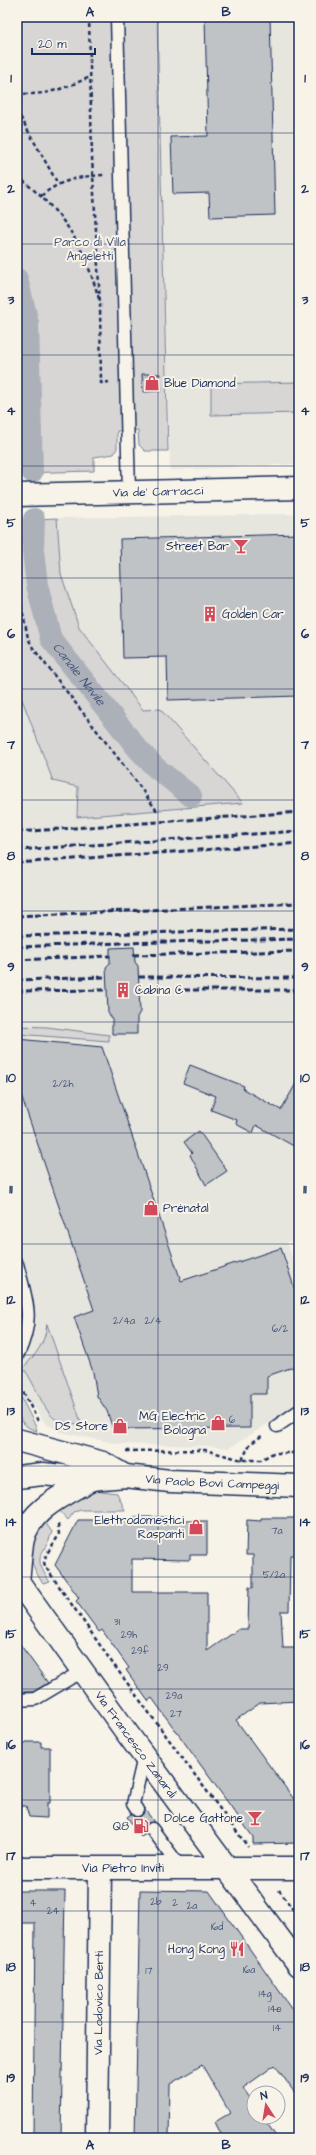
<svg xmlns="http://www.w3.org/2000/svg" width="316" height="2155" font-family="'Architects Daughter',sans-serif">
<rect width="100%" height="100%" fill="#f7f3e8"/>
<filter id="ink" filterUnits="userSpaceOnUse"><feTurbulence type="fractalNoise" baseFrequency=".025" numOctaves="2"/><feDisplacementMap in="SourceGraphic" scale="8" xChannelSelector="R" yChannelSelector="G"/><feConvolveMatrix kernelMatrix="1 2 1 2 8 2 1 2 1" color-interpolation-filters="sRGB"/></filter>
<g filter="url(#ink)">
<g fill="#e6e5de">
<path d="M 157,17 L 299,17 L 299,464 L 170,470 Z"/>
<path d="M 299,514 L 299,1238 L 287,1242 L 299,1278 L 299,1404 L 229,1448 L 209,1446 L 120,1444 L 60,1432 L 45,1423 L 34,1406 L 17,1397 L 17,686 L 53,781 L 143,710 L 79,627 L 61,574 L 57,518 Z"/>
</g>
<g fill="#d7d6d4" stroke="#798299">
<path d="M 17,17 L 157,17 L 168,451 L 145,451 L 139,445 L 138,430 L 117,431 L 117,448 L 114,454 L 94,457 L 94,471 L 17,473 Z"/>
<path d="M 299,382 L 299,413 L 211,415 L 211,384 Z"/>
<path d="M 57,518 L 61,574 L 79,627 L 143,710 L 160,709 L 243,803 L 77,817 L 78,787 L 53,781 L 17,686 L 17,520 Z"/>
<path d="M 17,1026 L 47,1027 L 109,1035 L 109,1041 L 17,1034 Z"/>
<path d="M 47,1324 L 82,1425 C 74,1423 65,1423 57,1420 C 44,1414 34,1380 23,1368 C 36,1354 45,1344 47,1324 Z"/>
<path d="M 17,1389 L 36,1427 L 37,1431 C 15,1425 17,1408 17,1389 Z"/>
<path d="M 94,1490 L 117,1493 L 125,1510 L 81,1510 L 74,1512 L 68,1520 L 57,1508 L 85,1492 Z"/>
<path d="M 42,1518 L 52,1532 C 43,1559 31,1554 50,1582 L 43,1584 C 24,1553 30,1551 42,1518 Z"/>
</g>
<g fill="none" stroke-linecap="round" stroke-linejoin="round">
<g stroke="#acb0b9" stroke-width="22">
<path d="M 17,279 L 28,323 L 32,472"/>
<path id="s1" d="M 34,519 L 33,550 L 37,585 L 51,639 L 138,749 L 155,767 L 191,796"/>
</g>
</g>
<g fill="#c0c3c5" stroke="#1b2f5e">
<path d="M 205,17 L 270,17 L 275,215 L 210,217 L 209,193 L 173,194 L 171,137 L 208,136 Z"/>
<path d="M 142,374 L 160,374 L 161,391 L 143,392 Z"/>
<path d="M 299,534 L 299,696 L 168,700 L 167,657 L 123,658 L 120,539 Z"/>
<path d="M 134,947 L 135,962 L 138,966 L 140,1012 L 137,1017 L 137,1034 L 112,1034 L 112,1018 L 108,1013 L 106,967 L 110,963 L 110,948 Z"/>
<path d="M 17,1039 L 102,1047 L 181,1281 L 281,1248 L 299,1302 L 299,1365 L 267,1376 L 267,1394 L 250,1394 L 250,1428 L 113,1429 L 107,1411 L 97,1396 L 93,1372 L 74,1317 L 94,1310 L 17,1083 Z"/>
<path d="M 190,1065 L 244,1086 L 243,1089 L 281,1110 L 299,1078 L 299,1149 L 256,1125 L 253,1133 L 236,1124 L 237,1120 L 211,1110 L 216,1096 L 183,1083 Z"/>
<path d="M 199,1131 L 227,1171 L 206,1185 L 190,1155 L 192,1153 L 184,1142 Z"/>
<path d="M 133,1517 L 167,1517 L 167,1521 L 207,1521 L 207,1555 L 190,1555 L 190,1560 L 132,1559 L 132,1592 L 207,1592 L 207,1651 L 239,1629 L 248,1629 L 249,1587 L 253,1588 L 253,1555 L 246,1555 L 247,1520 L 261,1521 L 261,1518 L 296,1518 L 296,1521 L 299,1521 L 299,1555 L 290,1555 L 289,1611 L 281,1611 L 283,1648 L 299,1648 L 299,1701 L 260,1703 L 236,1720 L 299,1806 L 299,1843 L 253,1844 L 253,1837 L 152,1698 L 148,1701 L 126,1670 L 129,1668 L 102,1630 L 99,1632 L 76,1601 L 79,1598 L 55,1565 L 78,1520 L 133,1520 Z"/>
<path d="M 17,1640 L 48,1683 L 33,1692 L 17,1692 Z"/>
<path d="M 26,1742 L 41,1742 L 41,1747 L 50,1747 L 50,1803 L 47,1803 L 47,1818 L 29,1817 L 26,1806 L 17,1806 L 17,1753 Z"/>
<path d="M 144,1808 L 154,1822 L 147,1823 L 145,1829 L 146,1833 L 141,1836 L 127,1817 L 131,1814 L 134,1817 L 141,1816 L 144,1813 Z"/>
<path d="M 140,1890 L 209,1891 L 299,2019 L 299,2099 L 275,2065 L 243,2088 L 254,2104 L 254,2117 L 263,2117 L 277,2138 L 223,2138 L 215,2122 L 230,2113 L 202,2065 L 170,2084 L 169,2138 L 135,2138 Z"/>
<path d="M 17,1891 L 65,1891 L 61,2138 L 33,2138 L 35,1923 L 17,1923 Z"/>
</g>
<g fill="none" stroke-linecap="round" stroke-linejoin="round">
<g stroke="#1b2f5e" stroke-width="15">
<g id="service">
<path d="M 117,17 L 129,492"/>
<path d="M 17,1264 C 27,1302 35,1319 17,1356"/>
<path d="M 277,1426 L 299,1411"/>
<path d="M 17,1700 L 35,1699 L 82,1671"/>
<path d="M 137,1810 L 133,1804 L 144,1757"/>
<path d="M 152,1829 L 181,1868"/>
</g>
</g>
<g stroke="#1b2f5e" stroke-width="25">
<g id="minor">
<path id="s2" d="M 17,1868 L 299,1868"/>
<path id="s3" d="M 97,2138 L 100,1869"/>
</g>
</g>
<g stroke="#1b2f5e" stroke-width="25">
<g id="tertiary">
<path id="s4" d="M 17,495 L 299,488"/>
<path d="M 17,1440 L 103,1463 L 125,1476"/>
<path id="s5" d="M 17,1477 L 43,1474 L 91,1479 L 125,1476 L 170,1481 L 299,1486"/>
<path d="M 18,1581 C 20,1567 20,1552 23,1539 C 31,1508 66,1494 91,1479"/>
</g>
</g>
<g stroke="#1b2f5e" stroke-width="25">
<g id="primary">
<path id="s6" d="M 17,1580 L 127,1733 L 299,1965"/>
</g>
</g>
<g stroke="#1b2f5e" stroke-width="2.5" stroke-dasharray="4 3" stroke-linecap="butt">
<path d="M 89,17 L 92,157 L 100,304 L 101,383 L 109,382"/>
<path d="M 17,93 C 44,97 65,88 90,77"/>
<path d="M 17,111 L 58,184"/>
<path d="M 17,176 C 65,214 82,241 99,299"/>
<path d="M 41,196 C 60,180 80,176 104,175"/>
<path d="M 17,585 L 28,638 L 33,648 L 135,780 L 157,811"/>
<path d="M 17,1380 L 39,1423"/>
<path d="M 126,1451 L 205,1450 L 242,1460 L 261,1460 L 273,1453 L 299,1453"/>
<path d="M 242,1460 L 250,1444 L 263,1435"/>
<path d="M 58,1524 L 59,1535 L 46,1555 L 44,1562 L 45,1566 L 111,1661 L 248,1847"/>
<path d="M 279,1890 L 299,1918"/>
</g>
<use href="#service" stroke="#f7f3e8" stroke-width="12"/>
<use href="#minor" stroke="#f7f3e8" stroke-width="22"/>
<use href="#tertiary" stroke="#f7f3e8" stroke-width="22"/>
<use href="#primary" stroke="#f7f3e8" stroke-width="22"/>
<g stroke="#1b2f5e" stroke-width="3" stroke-dasharray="6 3" stroke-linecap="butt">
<path d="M 17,832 L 299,812"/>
<path d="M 17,850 L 299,831"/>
<path d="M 17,863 L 299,843"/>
<path d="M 17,916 L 299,903"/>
<path d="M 17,936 L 299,929"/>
<path d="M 17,947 L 121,943 L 299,939"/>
<path d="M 133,955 L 299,951"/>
<path d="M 17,960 L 110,956"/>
<path d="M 139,977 L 299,978"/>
<path d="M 17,980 L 106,977"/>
<path d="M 139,990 L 299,990"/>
<path d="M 17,991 L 107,990"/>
</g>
</g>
</g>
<path fill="none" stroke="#1b2f5e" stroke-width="1" stroke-opacity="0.55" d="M 158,17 L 158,2138M 17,133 L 299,133M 17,244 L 299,244M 17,355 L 299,355M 17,466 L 299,466M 17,578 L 299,578M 17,689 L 299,689M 17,800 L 299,800M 17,911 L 299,911M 17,1022 L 299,1022M 17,1133 L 299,1133M 17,1244 L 299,1244M 17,1355 L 299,1355M 17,1466 L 299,1466M 17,1577 L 299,1577M 17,1689 L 299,1689M 17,1800 L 299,1800M 17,1911 L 299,1911M 17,2022 L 299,2022"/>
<defs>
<g id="shop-bare" transform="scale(1.2)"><path d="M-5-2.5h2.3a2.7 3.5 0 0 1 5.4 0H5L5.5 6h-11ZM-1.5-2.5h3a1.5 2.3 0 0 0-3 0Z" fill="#d1495b" stroke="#f7f3e8" stroke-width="2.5" paint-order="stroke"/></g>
<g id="bar-bare" transform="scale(1.2)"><path d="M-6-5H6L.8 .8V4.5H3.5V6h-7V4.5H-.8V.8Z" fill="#d1495b" stroke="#f7f3e8" stroke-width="2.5" paint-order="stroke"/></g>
<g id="building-bare" transform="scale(1.2)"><path d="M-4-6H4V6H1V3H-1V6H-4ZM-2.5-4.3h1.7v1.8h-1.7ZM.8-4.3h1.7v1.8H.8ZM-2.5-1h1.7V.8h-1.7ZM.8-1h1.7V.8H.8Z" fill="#d1495b" stroke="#f7f3e8" stroke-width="2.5" paint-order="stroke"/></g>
<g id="fuel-bare" transform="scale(1.2)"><path d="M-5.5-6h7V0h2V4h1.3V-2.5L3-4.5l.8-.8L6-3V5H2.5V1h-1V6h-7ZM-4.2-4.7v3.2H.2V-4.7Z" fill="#d1495b" stroke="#f7f3e8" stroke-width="2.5" paint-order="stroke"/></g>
<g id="restaurant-bare" transform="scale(1.2)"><path d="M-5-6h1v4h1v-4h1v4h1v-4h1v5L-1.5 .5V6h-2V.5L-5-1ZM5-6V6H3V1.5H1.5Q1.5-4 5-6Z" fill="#d1495b" stroke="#f7f3e8" stroke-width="2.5" paint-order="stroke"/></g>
</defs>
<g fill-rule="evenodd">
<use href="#shop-bare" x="152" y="383"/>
<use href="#bar-bare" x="241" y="546"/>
<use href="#building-bare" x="210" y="614"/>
<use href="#building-bare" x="123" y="990"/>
<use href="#shop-bare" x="151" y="1208"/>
<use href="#shop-bare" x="218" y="1423"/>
<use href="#shop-bare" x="120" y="1426"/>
<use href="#shop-bare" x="196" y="1527"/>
<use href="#bar-bare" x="255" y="1818"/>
<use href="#fuel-bare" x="141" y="1826"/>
<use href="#restaurant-bare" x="237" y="1949"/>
</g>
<g text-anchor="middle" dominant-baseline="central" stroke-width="4" stroke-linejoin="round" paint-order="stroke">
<g font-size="10" fill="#445478">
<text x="63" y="1084">2/2h</text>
<text x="124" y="1321">2/4a</text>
<text x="153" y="1321">2/4</text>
<text x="280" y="1329">6/2</text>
<text x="232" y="1420">6</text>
<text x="277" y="1531">7a</text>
<text x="274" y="1575">5/2a</text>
<text x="117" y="1622">31</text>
<text x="129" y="1635">29h</text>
<text x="140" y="1651">29f</text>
<text x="163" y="1668">29</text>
<text x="174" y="1696">29a</text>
<text x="176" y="1714">27</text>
<text x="156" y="1902">2b</text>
<text x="33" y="1903">4</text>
<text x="175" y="1903">2</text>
<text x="192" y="1906">2a</text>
<text x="53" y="1911">24</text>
<text x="217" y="1927">16d</text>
<text x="249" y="1970">16a</text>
<text x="149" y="1971">17</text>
<text x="265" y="1994">14g</text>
<text x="275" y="2009">14e</text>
<text x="277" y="2028">14</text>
</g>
<g font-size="12" fill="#415076" stroke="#f7f3e8">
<text x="90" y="242">Parco di Villa<tspan x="90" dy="14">Angeletti</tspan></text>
</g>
<g font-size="12" fill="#1b2f5e" stroke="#f7f3e8" text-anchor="end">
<text x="164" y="383" text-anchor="start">Blue Diamond</text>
<text x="229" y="546">Street Bar</text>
<text x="222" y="614" text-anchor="start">Golden Car</text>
<text x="135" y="990" text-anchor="start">Cabina C</text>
<text x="163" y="1208" text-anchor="start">Prénatal</text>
<text x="206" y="1416">MG Electric<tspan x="206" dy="14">Bologna</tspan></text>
<text x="108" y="1426">DS Store</text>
<text x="184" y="1520">Elettrodomestici<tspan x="184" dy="14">Raspanti</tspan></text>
<text x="243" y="1818">Dolce Gattone</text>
<text x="129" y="1826">Q8</text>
<text x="225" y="1949">Hong Kong</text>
</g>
<g font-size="12" fill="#1b2f5e" stroke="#f7f3e8">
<text stroke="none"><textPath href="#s4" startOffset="141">Via de' Carracci</textPath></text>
<text stroke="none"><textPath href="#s5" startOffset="196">Via Paolo Bovi Campeggi</textPath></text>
<text stroke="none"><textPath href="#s6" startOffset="203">Via Francesco Zanardi</textPath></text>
<text stroke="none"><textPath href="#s2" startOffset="106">Via Pietro Inviti</textPath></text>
<text stroke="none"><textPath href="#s3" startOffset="135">Via Lodovico Berti</textPath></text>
</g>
<g font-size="13" font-style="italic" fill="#465679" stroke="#f7f3e8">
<text stroke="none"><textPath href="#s1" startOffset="167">Canale Navile</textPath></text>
</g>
</g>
<rect width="316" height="2155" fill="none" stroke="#f7f3e8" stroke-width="44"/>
<g transform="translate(266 2105) rotate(348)"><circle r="19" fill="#f7f3e8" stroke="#9fa5b1"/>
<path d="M0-3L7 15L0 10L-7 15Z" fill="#d1495b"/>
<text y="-6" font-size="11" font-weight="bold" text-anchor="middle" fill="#1b2f5e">N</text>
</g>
<path d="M32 48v6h63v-6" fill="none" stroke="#1b2f5e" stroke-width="2"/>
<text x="38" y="48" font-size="12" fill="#1b2f5e" stroke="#f7f3e8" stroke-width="3" paint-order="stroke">20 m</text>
<rect x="22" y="22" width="272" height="2111" fill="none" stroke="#1b2f5e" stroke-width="1.5"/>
<g font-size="13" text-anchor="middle" font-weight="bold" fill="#1b2f5e">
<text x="90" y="16">A</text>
<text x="226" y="16">B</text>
<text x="11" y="82">1</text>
<text x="305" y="82">1</text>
<text x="11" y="193">2</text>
<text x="305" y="193">2</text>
<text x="11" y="304">3</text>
<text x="305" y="304">3</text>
<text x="11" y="415">4</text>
<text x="305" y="415">4</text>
<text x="11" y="527">5</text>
<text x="305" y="527">5</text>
<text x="11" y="638">6</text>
<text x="305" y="638">6</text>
<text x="11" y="749">7</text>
<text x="305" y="749">7</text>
<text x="11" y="860">8</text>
<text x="305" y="860">8</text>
<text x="11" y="971">9</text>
<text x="305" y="971">9</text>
<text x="11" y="1082">10</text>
<text x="305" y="1082">10</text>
<text x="11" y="1193">11</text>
<text x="305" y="1193">11</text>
<text x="11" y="1304">12</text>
<text x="305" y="1304">12</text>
<text x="11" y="1415">13</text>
<text x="305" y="1415">13</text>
<text x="11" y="1526">14</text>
<text x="305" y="1526">14</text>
<text x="11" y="1638">15</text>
<text x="305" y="1638">15</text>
<text x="11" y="1749">16</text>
<text x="305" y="1749">16</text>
<text x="11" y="1860">17</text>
<text x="305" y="1860">17</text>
<text x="11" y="1971">18</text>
<text x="305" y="1971">18</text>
<text x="11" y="2082">19</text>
<text x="305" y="2082">19</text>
<text x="90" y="2149">A</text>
<text x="226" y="2149">B</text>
</g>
</svg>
